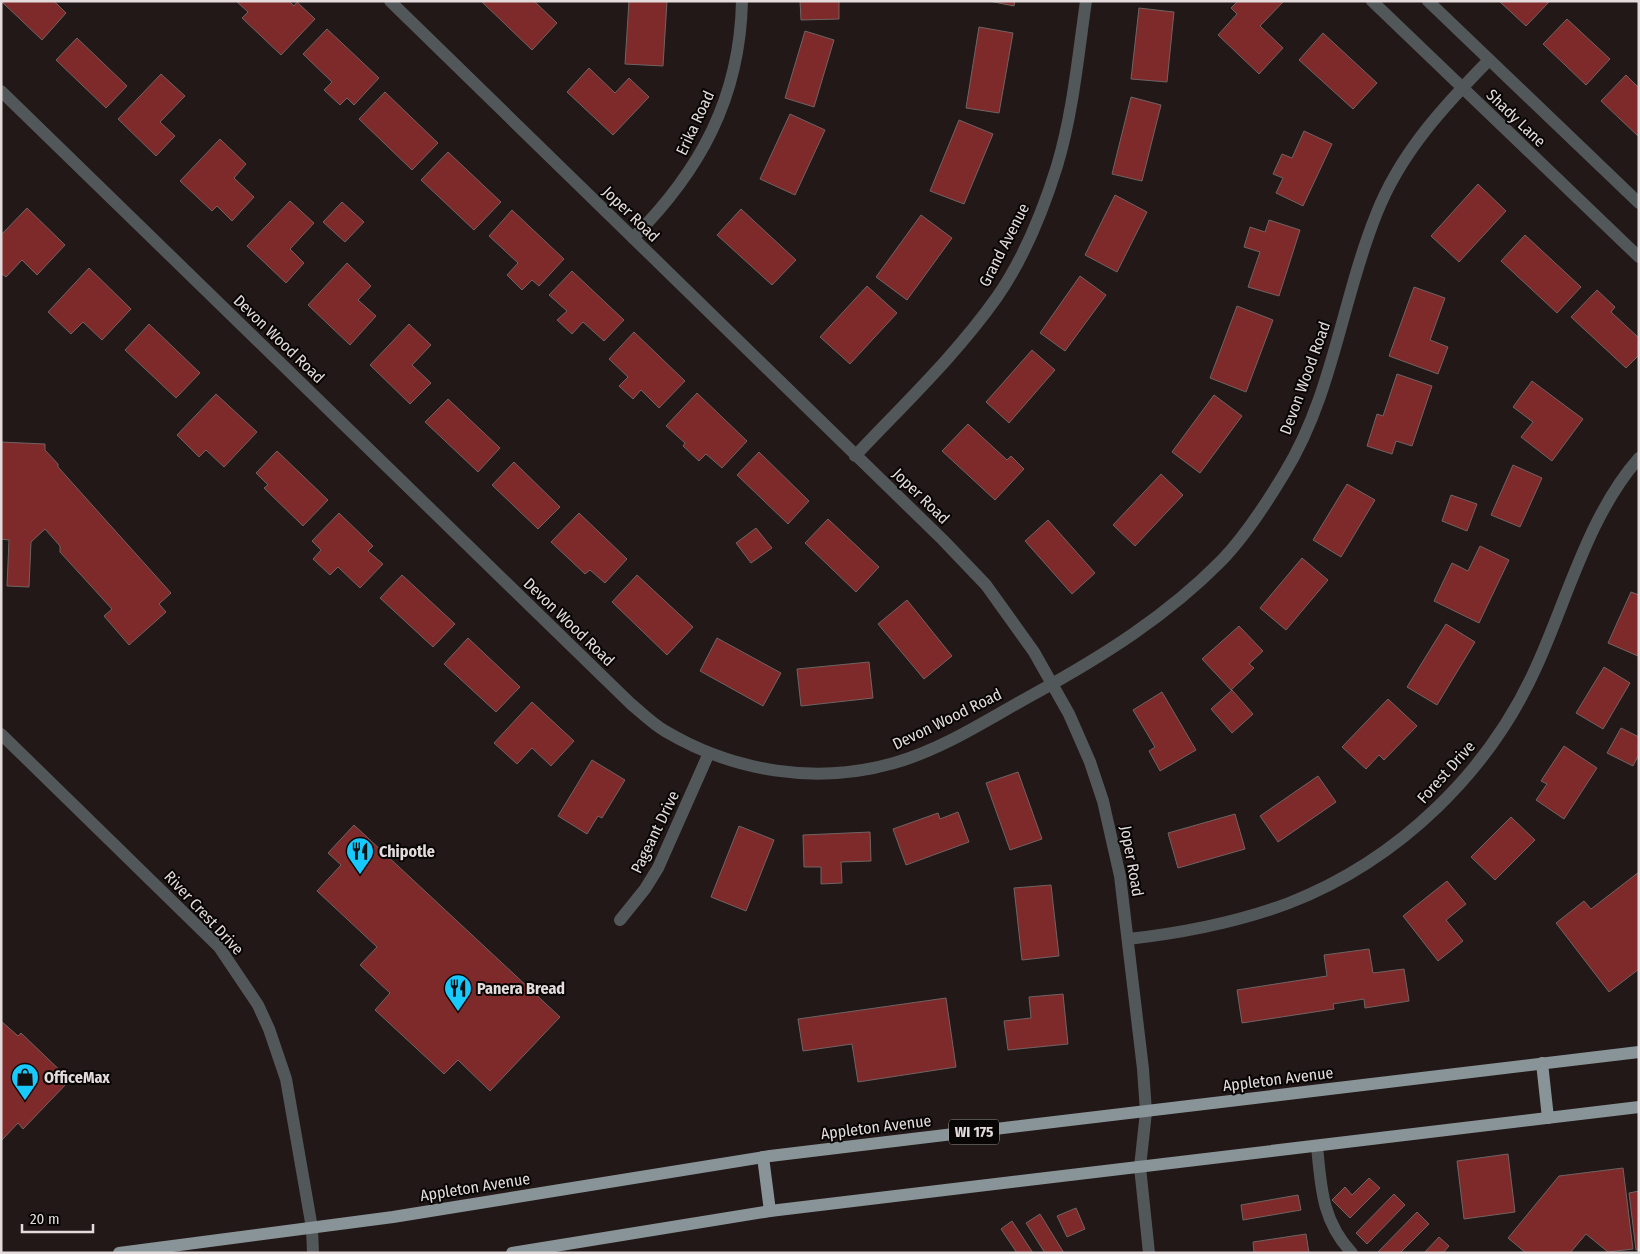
<svg xmlns="http://www.w3.org/2000/svg" width="1640" height="1254" font-family="'Fira Sans Condensed',sans-serif">
<rect width="100%" height="100%" fill="#221817"/>
<g fill="#7e2a2b" stroke="#706362">
<path d="M 1,1 L 54,1 L 66,13 L 42,40 Z"/>
<path d="M 236,1 L 289,1 L 294,6 L 297,2 L 315,19 L 281,55 L 242,18 L 248,12 Z"/>
<path d="M 481,1 L 534,1 L 557,23 L 532,50 Z"/>
<path d="M 629,1 L 667,1 L 663,66 L 625,64 Z"/>
<path d="M 800,1 L 839,1 L 839,19 L 801,20 Z"/>
<path d="M 989,1 L 1015,1 L 1014,6 Z"/>
<path d="M 1238,1 L 1284,1 L 1260,26 L 1283,48 L 1259,74 L 1218,35 L 1237,14 L 1231,8 Z"/>
<path d="M 1499,1 L 1549,1 L 1549,2 L 1526,26 Z"/>
<path d="M 1139,8 L 1174,12 L 1167,82 L 1131,79 Z"/>
<path d="M 1567,19 L 1610,59 L 1586,85 L 1543,44 Z"/>
<path d="M 979,27 L 1013,33 L 999,113 L 966,108 Z"/>
<path d="M 327,29 L 379,78 L 354,105 L 347,98 L 340,105 L 324,90 L 332,82 L 303,54 Z"/>
<path d="M 805,31 L 834,40 L 814,107 L 785,98 Z"/>
<path d="M 1323,33 L 1377,83 L 1353,109 L 1299,60 Z"/>
<path d="M 77,38 L 127,86 L 106,108 L 56,60 Z"/>
<path d="M 589,68 L 615,93 L 629,78 L 649,97 L 613,135 L 567,92 Z"/>
<path d="M 161,74 L 185,96 L 160,122 L 175,136 L 156,156 L 118,119 Z"/>
<path d="M 1626,75 L 1639,88 L 1639,137 L 1601,101 Z"/>
<path d="M 385,92 L 438,143 L 412,170 L 359,119 Z"/>
<path d="M 1131,97 L 1161,105 L 1142,181 L 1112,174 Z"/>
<path d="M 790,114 L 825,130 L 795,195 L 760,179 Z"/>
<path d="M 959,120 L 993,134 L 964,204 L 930,191 Z"/>
<path d="M 1304,131 L 1332,144 L 1303,206 L 1276,193 L 1283,178 L 1273,174 L 1282,154 L 1292,158 Z"/>
<path d="M 220,139 L 246,164 L 234,178 L 254,197 L 232,221 L 217,206 L 212,211 L 180,181 Z"/>
<path d="M 448,152 L 501,202 L 474,230 L 421,180 Z"/>
<path d="M 1478,184 L 1506,211 L 1459,262 L 1431,236 Z"/>
<path d="M 1115,195 L 1147,212 L 1117,272 L 1085,255 Z"/>
<path d="M 290,201 L 314,223 L 290,249 L 304,263 L 286,283 L 247,246 Z"/>
<path d="M 342,202 L 364,222 L 345,242 L 323,222 Z"/>
<path d="M 27,208 L 65,245 L 37,275 L 22,260 L 6,277 L 1,273 L 1,235 Z"/>
<path d="M 741,209 L 796,260 L 772,285 L 717,235 Z"/>
<path d="M 512,210 L 564,259 L 539,286 L 532,280 L 522,290 L 507,275 L 518,263 L 489,236 Z"/>
<path d="M 921,215 L 952,238 L 907,300 L 876,277 Z"/>
<path d="M 1269,220 L 1300,230 L 1279,296 L 1248,287 L 1260,252 L 1244,247 L 1250,227 L 1265,232 Z"/>
<path d="M 1525,235 L 1581,287 L 1557,313 L 1501,261 Z"/>
<path d="M 347,263 L 371,286 L 358,300 L 376,316 L 350,345 L 308,305 Z"/>
<path d="M 89,268 L 131,309 L 102,340 L 83,322 L 71,334 L 48,312 Z"/>
<path d="M 572,271 L 624,320 L 604,341 L 583,322 L 572,334 L 557,320 L 567,311 L 549,295 Z"/>
<path d="M 1080,276 L 1106,295 L 1065,351 L 1040,333 Z"/>
<path d="M 867,286 L 897,313 L 850,364 L 820,337 Z"/>
<path d="M 1414,287 L 1445,298 L 1430,340 L 1448,347 L 1438,374 L 1389,356 Z"/>
<path d="M 1597,290 L 1615,307 L 1611,312 L 1639,338 L 1639,355 L 1626,368 L 1571,317 Z"/>
<path d="M 1237,306 L 1273,320 L 1246,392 L 1210,378 Z"/>
<path d="M 149,324 L 200,373 L 176,398 L 125,350 Z"/>
<path d="M 409,324 L 431,345 L 412,365 L 431,383 L 410,404 L 370,365 Z"/>
<path d="M 634,332 L 685,381 L 659,408 L 641,390 L 633,399 L 619,386 L 628,377 L 609,359 Z"/>
<path d="M 1032,350 L 1055,370 L 1009,423 L 986,402 Z"/>
<path d="M 1397,374 L 1432,386 L 1412,446 L 1396,441 L 1392,454 L 1367,446 L 1377,414 L 1383,416 Z"/>
<path d="M 1532,381 L 1583,419 L 1552,461 L 1521,437 L 1533,422 L 1513,407 Z"/>
<path d="M 697,393 L 747,441 L 722,468 L 706,454 L 699,461 L 683,446 L 685,443 L 666,426 Z"/>
<path d="M 216,394 L 257,432 L 224,467 L 206,450 L 199,457 L 177,435 Z"/>
<path d="M 1214,395 L 1242,416 L 1200,473 L 1172,452 Z"/>
<path d="M 448,399 L 500,448 L 478,472 L 425,422 Z"/>
<path d="M 968,424 L 1007,460 L 1011,456 L 1024,469 L 995,500 L 942,451 Z"/>
<path d="M 1,442 L 45,444 L 45,450 L 58,464 L 58,467 L 171,593 L 159,604 L 166,612 L 129,645 L 104,616 L 112,609 L 60,552 L 60,546 L 45,529 L 31,542 L 29,587 L 7,586 L 9,540 L 1,539 Z"/>
<path d="M 277,451 L 328,500 L 303,526 L 264,488 L 268,485 L 256,473 Z"/>
<path d="M 759,452 L 809,501 L 788,524 L 737,475 Z"/>
<path d="M 514,462 L 560,507 L 538,529 L 492,485 Z"/>
<path d="M 1513,465 L 1542,478 L 1520,527 L 1491,515 Z"/>
<path d="M 1161,474 L 1183,495 L 1135,546 L 1113,525 Z"/>
<path d="M 1347,484 L 1375,500 L 1341,557 L 1313,540 Z"/>
<path d="M 1451,495 L 1477,504 L 1467,531 L 1442,521 Z"/>
<path d="M 339,513 L 373,546 L 368,551 L 383,564 L 360,588 L 338,567 L 330,575 L 313,559 L 321,550 L 312,541 Z"/>
<path d="M 579,513 L 627,559 L 605,583 L 590,570 L 585,574 L 551,542 Z"/>
<path d="M 828,519 L 879,567 L 856,592 L 805,543 Z"/>
<path d="M 1048,520 L 1095,573 L 1072,594 L 1025,541 Z"/>
<path d="M 756,528 L 772,548 L 751,563 L 736,543 Z"/>
<path d="M 1480,546 L 1509,560 L 1479,623 L 1434,601 L 1452,563 L 1468,571 Z"/>
<path d="M 1302,558 L 1328,580 L 1286,630 L 1260,608 Z"/>
<path d="M 402,575 L 455,624 L 433,647 L 380,598 Z"/>
<path d="M 637,575 L 693,627 L 667,655 L 612,602 Z"/>
<path d="M 1631,592 L 1639,595 L 1638,656 L 1608,643 Z"/>
<path d="M 907,600 L 952,656 L 924,679 L 878,624 Z"/>
<path d="M 1446,624 L 1475,642 L 1437,705 L 1407,687 Z"/>
<path d="M 1239,626 L 1263,651 L 1249,664 L 1254,668 L 1231,690 L 1202,659 Z"/>
<path d="M 468,638 L 520,687 L 496,712 L 444,664 Z"/>
<path d="M 717,638 L 781,673 L 763,706 L 700,671 Z"/>
<path d="M 869,662 L 873,698 L 801,706 L 797,669 Z"/>
<path d="M 1604,667 L 1630,683 L 1603,729 L 1576,713 Z"/>
<path d="M 1232,690 L 1253,714 L 1232,733 L 1211,709 Z"/>
<path d="M 1162,692 L 1196,750 L 1160,771 L 1149,751 L 1155,747 L 1133,710 Z"/>
<path d="M 1388,699 L 1417,726 L 1384,760 L 1379,755 L 1366,769 L 1342,747 Z"/>
<path d="M 532,702 L 574,741 L 551,766 L 532,748 L 517,764 L 494,743 Z"/>
<path d="M 1621,728 L 1639,737 L 1639,754 L 1633,766 L 1607,753 Z"/>
<path d="M 1564,746 L 1597,768 L 1564,819 L 1536,800 L 1547,784 L 1541,781 Z"/>
<path d="M 592,760 L 625,780 L 602,818 L 598,816 L 587,834 L 558,816 Z"/>
<path d="M 1018,772 L 1042,839 L 1010,850 L 986,783 Z"/>
<path d="M 1318,776 L 1336,802 L 1278,842 L 1260,816 Z"/>
<path d="M 958,812 L 969,842 L 906,865 L 893,829 L 938,813 L 940,819 Z"/>
<path d="M 1235,814 L 1245,849 L 1178,868 L 1168,833 Z"/>
<path d="M 1511,817 L 1535,840 L 1495,880 L 1471,857 Z"/>
<path d="M 354,825 L 560,1017 L 490,1091 L 458,1060 L 444,1074 L 375,1010 L 390,993 L 360,965 L 377,947 L 317,891 L 341,865 L 328,853 Z"/>
<path d="M 739,826 L 774,840 L 746,911 L 711,897 Z"/>
<path d="M 870,832 L 871,861 L 841,862 L 842,883 L 821,884 L 821,867 L 804,867 L 803,835 Z"/>
<path d="M 1639,872 L 1639,969 L 1609,992 L 1556,923 L 1584,901 L 1591,909 Z"/>
<path d="M 1447,881 L 1466,904 L 1446,920 L 1463,941 L 1438,961 L 1403,916 Z"/>
<path d="M 1051,885 L 1059,956 L 1022,960 L 1014,888 Z"/>
<path d="M 1369,949 L 1373,973 L 1404,969 L 1409,1001 L 1365,1008 L 1364,999 L 1333,1004 L 1334,1009 L 1242,1023 L 1237,990 L 1327,976 L 1324,955 Z"/>
<path d="M 1063,994 L 1068,1044 L 1008,1050 L 1004,1021 L 1031,1018 L 1029,997 Z"/>
<path d="M 946,998 L 956,1067 L 858,1082 L 852,1044 L 803,1051 L 798,1019 Z"/>
<path d="M 1,1021 L 18,1036 L 21,1033 L 70,1080 L 23,1129 L 18,1123 L 1,1141 Z"/>
<path d="M 1508,1154 L 1515,1212 L 1464,1219 L 1457,1161 Z"/>
<path d="M 1623,1168 L 1633,1249 L 1608,1252 L 1586,1234 L 1570,1253 L 1526,1253 L 1508,1238 L 1559,1176 Z"/>
<path d="M 1369,1178 L 1380,1188 L 1350,1218 L 1332,1200 L 1345,1187 L 1352,1195 Z"/>
<path d="M 1639,1191 L 1639,1249 L 1636,1250 L 1629,1193 Z"/>
<path d="M 1394,1194 L 1405,1205 L 1367,1244 L 1356,1233 Z"/>
<path d="M 1298,1195 L 1301,1210 L 1243,1220 L 1241,1205 Z"/>
<path d="M 1076,1208 L 1085,1229 L 1067,1237 L 1057,1216 Z"/>
<path d="M 1417,1212 L 1429,1224 L 1400,1253 L 1377,1253 Z"/>
<path d="M 1040,1214 L 1064,1253 L 1045,1253 L 1026,1223 Z"/>
<path d="M 1012,1221 L 1033,1253 L 1017,1253 L 1001,1229 Z"/>
<path d="M 1306,1234 L 1309,1253 L 1254,1253 L 1253,1242 Z"/>
<path d="M 1439,1237 L 1449,1246 L 1443,1253 L 1424,1253 Z"/>
</g>
<g fill="none" stroke-linecap="round" stroke-linejoin="round">
<g stroke="#525759" stroke-width="12">
<path d="M 390,1 L 943,540 L 986,585 L 1034,652 L 1069,714 L 1090,762 L 1103,801 L 1120,876 L 1143,1069 L 1146,1112 L 1140,1167 L 1149,1253"/>
<path d="M 1372,1 L 1639,257"/>
<path d="M 1428,1 L 1639,203"/>
<path d="M 1,91 L 631,704 C 642,713 653,724 665,731 C 734,772 817,785 894,763 C 944,749 990,718 1034,694 C 1103,656 1167,616 1222,560 C 1246,535 1266,504 1284,474 C 1333,395 1342,299 1376,215 C 1400,153 1444,106 1489,60"/>
<path d="M 633,238 C 700,171 740,98 742,1"/>
<path d="M 855,456 C 904,404 956,355 997,297 C 1024,258 1043,211 1057,166 C 1073,113 1078,56 1086,1"/>
<path d="M 1,734 L 219,947 L 258,1005 L 269,1029 L 286,1079 L 312,1228 L 313,1253"/>
<path d="M 620,920 L 645,889 L 658,868 L 709,753"/>
<path d="M 1128,939 C 1182,933 1238,922 1289,903 C 1399,860 1491,771 1538,663 C 1568,596 1590,513 1639,458"/>
<path d="M 1317,1146 C 1321,1188 1322,1221 1352,1253"/>
</g>
<g stroke="#899498" stroke-width="12">
<path d="M 1542,1063 L 1548,1118"/>
<path d="M 763,1157 L 770,1211"/>
<path d="M 119,1253 L 393,1217 L 770,1156 L 1639,1052"/>
<path d="M 512,1253 L 770,1211 L 1639,1107"/>
</g>
</g>
<defs>
<g id="restaurant-pin" transform="scale(1.4375)"><path d="M0 17L-7.5 6A9.5 9.5 0 1 1 7.5 6Z" fill="#18cafc" stroke="#080505"/><path d="M-5-6h1v4h1v-4h1v4h1v-4h1v5L-1.5 .5V6h-2V.5L-5-1ZM5-6V6H3V1.5H1.5Q1.5-4 5-6Z" fill="#111"/></g>
<g id="shop-pin" transform="scale(1.4375)"><path d="M0 17L-7.5 6A9.5 9.5 0 1 1 7.5 6Z" fill="#18cafc" stroke="#080505"/><path d="M-5-2.5h2.3a2.7 3.5 0 0 1 5.4 0H5L5.5 6h-11ZM-1.5-2.5h3a1.5 2.3 0 0 0-3 0Z" fill="#111"/></g>
</defs>
<g fill-rule="evenodd">
<use href="#restaurant-pin" x="360" y="851"/>
<use href="#restaurant-pin" x="458" y="988"/>
<use href="#shop-pin" x="25" y="1077"/>
</g>
<g text-anchor="middle" dominant-baseline="central" stroke-width="4" stroke-linejoin="round" paint-order="stroke">
<rect fill="#080505" stroke="#a29c9c" stroke-width="1" x="949" y="1119.5" width="50" height="25" rx="4"/>
<g font-size="15" font-weight="bold" fill="#e4dcdc">
<text x="974" y="1132">WI 175</text>
</g>
<g font-size="16" fill="#e4dcdc" stroke="#080505">
<text transform="translate(1516 118) rotate(44)">Shady Lane</text>
<text transform="translate(695 123) rotate(-65)">Erika Road</text>
<text transform="translate(631 214) rotate(44)">Joper Road</text>
<text transform="translate(1004 245) rotate(-63)">Grand Avenue</text>
<text transform="translate(279 339) rotate(44)">Devon Wood Road</text>
<text transform="translate(1305 378) rotate(-70)">Devon Wood Road</text>
<text transform="translate(921 496) rotate(44)">Joper Road</text>
<text transform="translate(569 622) rotate(44)">Devon Wood Road</text>
<text transform="translate(947 719) rotate(-26)">Devon Wood Road</text>
<text transform="translate(1446 772) rotate(-48)">Forest Drive</text>
<text transform="translate(655 832) rotate(-64)">Pageant Drive</text>
<text transform="translate(1132 861) rotate(80)">Joper Road</text>
<text transform="translate(204 913) rotate(47)">River Crest Drive</text>
<text transform="translate(1278 1079) rotate(-7)">Appleton Avenue</text>
<text transform="translate(876 1127) rotate(-7)">Appleton Avenue</text>
<text transform="translate(475 1187) rotate(-9)">Appleton Avenue</text>
</g>
<g font-size="16" font-weight="bold" fill="#e4dcdc" stroke="#080505" text-anchor="start">
<text x="379" y="851">Chipotle</text>
<text x="477" y="988">Panera Bread</text>
<text x="44" y="1077">OfficeMax</text>
</g>
</g>
<rect width="1640" height="1254" fill="none" stroke="#e4dcdc" stroke-width="5"/>
<path d="M22 1224v8h71v-8" fill="none" stroke="#e4dcdc" stroke-width="2.5"/>
<text x="30" y="1224" font-size="15" fill="#e4dcdc" stroke="#080505" stroke-width="4" paint-order="stroke">20 m</text>
</svg>
